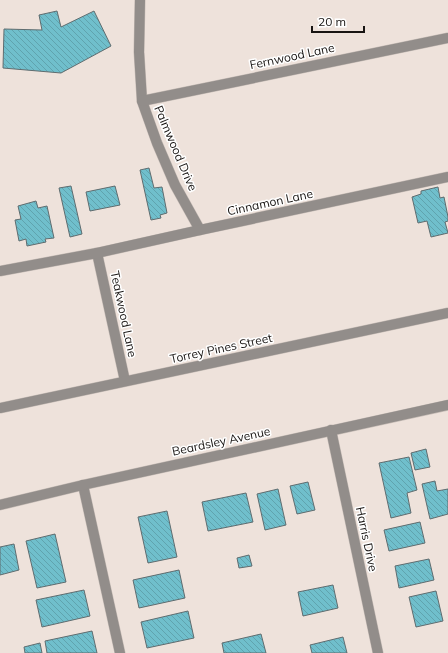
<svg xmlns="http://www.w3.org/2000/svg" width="448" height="653" font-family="Mulish,sans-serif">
<defs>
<pattern id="building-back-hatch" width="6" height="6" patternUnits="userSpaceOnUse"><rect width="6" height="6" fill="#70bfcc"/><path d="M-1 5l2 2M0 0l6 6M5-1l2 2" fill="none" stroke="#60a3ae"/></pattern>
</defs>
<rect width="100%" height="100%" fill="#eee2db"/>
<g fill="url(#building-back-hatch)" stroke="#5f6c6f">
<path d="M 57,11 L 61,27 L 94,11 L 111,46 L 61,73 L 3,68 L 4,29 L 42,30 L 39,15 Z"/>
<path d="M 149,168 L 154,188 L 162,187 L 167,213 L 160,215 L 161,218 L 151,220 L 140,170 Z"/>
<path d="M 71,186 L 82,234 L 70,237 L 59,188 Z"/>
<path d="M 115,186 L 120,205 L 90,211 L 86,192 Z"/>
<path d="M 438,187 L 440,198 L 444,197 L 448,217 L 448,221 L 445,222 L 448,233 L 431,237 L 427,221 L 418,223 L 412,197 L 421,194 L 421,191 Z"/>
<path d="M 36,201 L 38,208 L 47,206 L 54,238 L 45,239 L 46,242 L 27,246 L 26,239 L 19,241 L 15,220 L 21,219 L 18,206 Z"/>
<path d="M 426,449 L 430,467 L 415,470 L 411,453 Z"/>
<path d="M 409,457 L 417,490 L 407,493 L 411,513 L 391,518 L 379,463 Z"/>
<path d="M 435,481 L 437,491 L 448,489 L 448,514 L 430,519 L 422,484 Z"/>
<path d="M 308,482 L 315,510 L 297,514 L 290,486 Z"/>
<path d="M 278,489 L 286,525 L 265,530 L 257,494 Z"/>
<path d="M 246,493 L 253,522 L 208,531 L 202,502 Z"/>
<path d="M 167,511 L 177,557 L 148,563 L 138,517 Z"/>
<path d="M 420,522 L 425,543 L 389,551 L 384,530 Z"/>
<path d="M 55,534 L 66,582 L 37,588 L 26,541 Z"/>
<path d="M 14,544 L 19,570 L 0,575 L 0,547 Z"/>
<path d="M 249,555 L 252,566 L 239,568 L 237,558 Z"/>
<path d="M 429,559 L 434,580 L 399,588 L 395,566 Z"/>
<path d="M 179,570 L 185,598 L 139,608 L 133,580 Z"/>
<path d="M 333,585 L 338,608 L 303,616 L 298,592 Z"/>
<path d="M 84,590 L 90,616 L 42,627 L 36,600 Z"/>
<path d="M 436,591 L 443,621 L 416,627 L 409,597 Z"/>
<path d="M 188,611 L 194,638 L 147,648 L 141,622 Z"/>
<path d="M 92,631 L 97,653 L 47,653 L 45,641 Z"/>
<path d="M 261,634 L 266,653 L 224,653 L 222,643 Z"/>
<path d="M 343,637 L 347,653 L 312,653 L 310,645 Z"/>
<path d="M 40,643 L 42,653 L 25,653 L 24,647 Z"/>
</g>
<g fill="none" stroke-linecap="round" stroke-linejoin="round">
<g stroke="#c7bdb7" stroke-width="11">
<g id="minor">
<path d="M 140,0 L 139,52 L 142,101 L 157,143 L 175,185 L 200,230"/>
<path d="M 142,101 L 448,38"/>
<path d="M 97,253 L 125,381"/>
<path d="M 0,271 L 97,253 L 200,230 L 448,177"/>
<path d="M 0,408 L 448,313"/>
<path d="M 331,430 L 378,653"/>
<path d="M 83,485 L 120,653"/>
<path d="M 0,505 L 83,485 L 448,405"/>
</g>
</g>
<use href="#minor" stroke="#928d8a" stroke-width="10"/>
</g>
<g text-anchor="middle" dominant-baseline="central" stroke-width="3" stroke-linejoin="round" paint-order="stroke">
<g font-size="12" fill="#181412" stroke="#fff">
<text transform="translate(292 56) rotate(-12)">Fernwood Lane</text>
<text transform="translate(176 148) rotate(67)">Palmwood Drive</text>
<text transform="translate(270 202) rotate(-12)">Cinnamon Lane</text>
<text transform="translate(124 314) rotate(78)">Teakwood Lane</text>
<text transform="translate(221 348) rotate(-12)">Torrey Pines Street</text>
<text transform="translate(221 441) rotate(-12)">Beardsley Avenue</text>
<text transform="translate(367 539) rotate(78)">Harris Drive</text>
</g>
</g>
<path d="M312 26v6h52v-6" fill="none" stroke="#181412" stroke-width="2"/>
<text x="318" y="26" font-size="12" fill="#181412" stroke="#ffffff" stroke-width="3" paint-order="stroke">20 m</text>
</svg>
